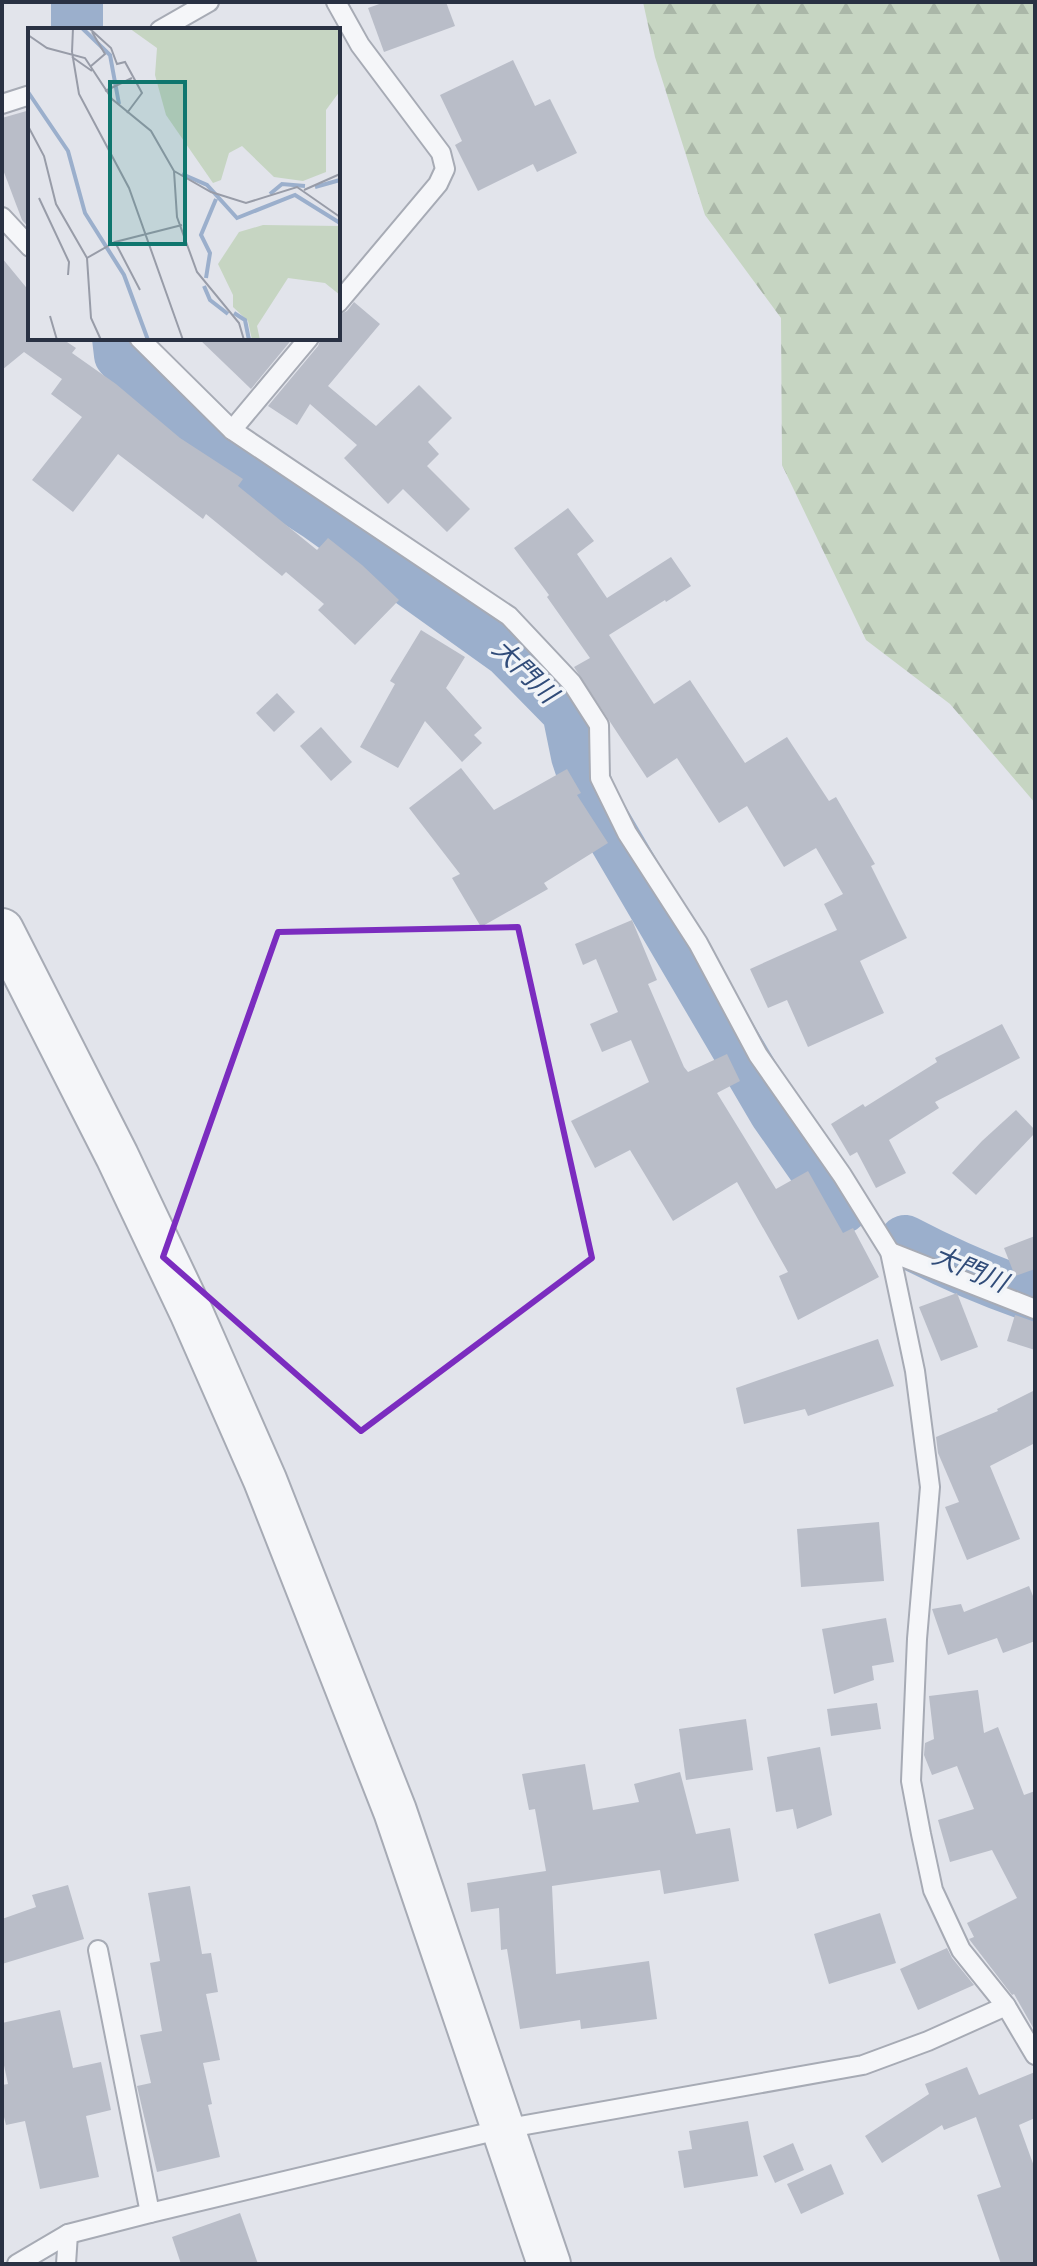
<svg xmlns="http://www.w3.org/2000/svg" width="1037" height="2266" font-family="'Space Grotesk','Noto Sans JP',sans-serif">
<defs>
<pattern id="forest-firs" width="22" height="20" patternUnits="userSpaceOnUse" patternTransform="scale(2)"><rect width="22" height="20" fill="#c6d5c2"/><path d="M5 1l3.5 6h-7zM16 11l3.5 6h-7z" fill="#aab7a8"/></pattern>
</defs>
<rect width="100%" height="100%" fill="#e2e4eb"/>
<path fill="url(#forest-firs)" d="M 643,2 L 1035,2 L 1035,803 L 950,704 L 866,640 L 782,465 L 781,318 L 705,215 L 655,57 Z"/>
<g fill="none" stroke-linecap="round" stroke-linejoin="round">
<g stroke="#9bafcc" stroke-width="52">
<path d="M 77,2 L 77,30"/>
<path d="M 118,338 L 120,355 L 193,435 L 318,515 L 508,651 L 568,712 L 577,756 L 589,792 L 597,809 L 775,1112 L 842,1208"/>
<path d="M 905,1241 C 947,1263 990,1282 1035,1297"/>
</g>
</g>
<g fill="#b9bdc8">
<path d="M 385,2 L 446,2 L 455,26 L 384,52 L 368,8 Z"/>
<path d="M 513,60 L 535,106 L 550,99 L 577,153 L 537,172 L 533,164 L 478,191 L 455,145 L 462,141 L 440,95 Z"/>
<path d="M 30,110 L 30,229 L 22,220 L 2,167 L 2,118 Z"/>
<path d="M 2,258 L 30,292 L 30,338 L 61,338 L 76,348 L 72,353 L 116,384 L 180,438 L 243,479 L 238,486 L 317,550 L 328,538 L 362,565 L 399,600 L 355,645 L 318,610 L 324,604 L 286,572 L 282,576 L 206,514 L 203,519 L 118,454 L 73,512 L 32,480 L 82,417 L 51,394 L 62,379 L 24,352 L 2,370 Z"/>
<path d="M 354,302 L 380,324 L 328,386 L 376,426 L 419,385 L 452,418 L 428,442 L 439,454 L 427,466 L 470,509 L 447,532 L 403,489 L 388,504 L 344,458 L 357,445 L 310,404 L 297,425 L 268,406 L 318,346 L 321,338 L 338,338 L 338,315 L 347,311 Z"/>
<path d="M 198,338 L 293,338 L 251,389 Z"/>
<path d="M 568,508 L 594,541 L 577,554 L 607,598 L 671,557 L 691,586 L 666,602 L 665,600 L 609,635 L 654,704 L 690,680 L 745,763 L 787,737 L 829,801 L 836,797 L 875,864 L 871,866 L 907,938 L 860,961 L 884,1013 L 808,1047 L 787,1000 L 768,1008 L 750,969 L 837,930 L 824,904 L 843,894 L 816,848 L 784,867 L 747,806 L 719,823 L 677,758 L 647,778 L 574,667 L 590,658 L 547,597 L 549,595 L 514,548 Z"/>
<path d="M 421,630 L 465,657 L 446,688 L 482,728 L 474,735 L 482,743 L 462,762 L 425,721 L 398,768 L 360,747 L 395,684 L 390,681 Z"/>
<path d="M 277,693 L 295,712 L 274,732 L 256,713 Z"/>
<path d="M 321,727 L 352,762 L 331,781 L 300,746 Z"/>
<path d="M 461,768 L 494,810 L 567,769 L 581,793 L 577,795 L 608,843 L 544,883 L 548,889 L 481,927 L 452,878 L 460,874 L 409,808 Z"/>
<path d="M 632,920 L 657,980 L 648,984 L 684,1067 L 688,1072 L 727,1054 L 740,1081 L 717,1093 L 776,1189 L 808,1171 L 843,1233 L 853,1228 L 879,1277 L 798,1320 L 779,1276 L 788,1272 L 737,1182 L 673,1221 L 630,1150 L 595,1168 L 571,1121 L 649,1082 L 631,1040 L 602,1052 L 590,1024 L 618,1012 L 596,959 L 583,965 L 575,944 Z"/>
<path d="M 1002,1024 L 1020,1058 L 935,1102 L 939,1108 L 889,1140 L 906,1173 L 876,1188 L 857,1152 L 850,1156 L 831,1124 L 863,1104 L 865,1107 L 937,1062 L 935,1058 Z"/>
<path d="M 1016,1110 L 1035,1130 L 1035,1133 L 976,1195 L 952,1173 L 982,1141 Z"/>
<path d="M 1035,1236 L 1035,1269 L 1015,1276 L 1004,1248 Z"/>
<path d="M 957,1293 L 978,1347 L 941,1361 L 919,1307 Z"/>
<path d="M 1015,1315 L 1035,1322 L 1035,1350 L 1007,1341 Z"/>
<path d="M 878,1339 L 894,1386 L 808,1416 L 805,1409 L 744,1424 L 736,1388 Z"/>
<path d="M 1035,1390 L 1035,1443 L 990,1466 L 1020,1539 L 967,1560 L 945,1507 L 959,1502 L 938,1453 L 936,1437 L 998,1411 L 997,1409 Z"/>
<path d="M 879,1522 L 884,1581 L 801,1587 L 797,1529 Z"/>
<path d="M 1029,1586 L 1035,1601 L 1035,1641 L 1003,1653 L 997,1638 L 948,1655 L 932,1609 L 961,1604 L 964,1612 Z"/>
<path d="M 886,1618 L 894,1662 L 872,1666 L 874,1680 L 834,1694 L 822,1629 Z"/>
<path d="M 978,1690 L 984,1733 L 998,1727 L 1024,1795 L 1035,1791 L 1035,2031 L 1014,1994 L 1012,1995 L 969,1939 L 974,1937 L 967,1923 L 1017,1898 L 992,1850 L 950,1862 L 938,1820 L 974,1809 L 957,1766 L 932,1775 L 924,1755 L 925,1743 L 934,1739 L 929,1696 Z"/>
<path d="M 877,1703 L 881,1729 L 831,1736 L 827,1709 Z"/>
<path d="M 746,1719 L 753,1770 L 686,1780 L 679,1729 Z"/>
<path d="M 820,1747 L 832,1815 L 797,1829 L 793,1809 L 776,1812 L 767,1757 Z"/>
<path d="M 585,1764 L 593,1810 L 639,1802 L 634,1784 L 680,1772 L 696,1834 L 730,1828 L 739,1881 L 664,1894 L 660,1870 L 552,1886 L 556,1974 L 649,1961 L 657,2019 L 581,2029 L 580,2020 L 520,2029 L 507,1949 L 501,1950 L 499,1908 L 471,1912 L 467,1883 L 546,1871 L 535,1809 L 529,1810 L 522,1774 Z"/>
<path d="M 68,1885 L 84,1939 L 2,1964 L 2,1919 L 36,1907 L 32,1895 Z"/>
<path d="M 190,1886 L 202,1954 L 211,1953 L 218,1992 L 206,1994 L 220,2060 L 203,2063 L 212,2104 L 208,2105 L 220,2157 L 157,2172 L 137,2086 L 151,2083 L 140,2035 L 162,2031 L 150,1963 L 160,1961 L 148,1893 Z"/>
<path d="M 880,1913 L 896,1963 L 829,1984 L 814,1934 Z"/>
<path d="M 947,1948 L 952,1958 L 974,1985 L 918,2010 L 900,1969 Z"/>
<path d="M 60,2010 L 73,2068 L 101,2062 L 111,2110 L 86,2116 L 99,2177 L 40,2189 L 25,2121 L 6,2125 L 2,2109 L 2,2085 L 8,2084 L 2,2056 L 2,2023 Z"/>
<path d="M 967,2067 L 979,2095 L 1035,2072 L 1035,2118 L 1019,2125 L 1035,2169 L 1035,2264 L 1001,2264 L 977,2195 L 1001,2187 L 976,2117 L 944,2130 L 942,2125 L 882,2163 L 865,2136 L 929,2094 L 925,2084 Z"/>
<path d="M 748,2121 L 758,2176 L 684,2188 L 678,2151 L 692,2149 L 689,2131 Z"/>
<path d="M 793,2143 L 804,2170 L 775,2183 L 763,2156 Z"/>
<path d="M 831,2164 L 844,2194 L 801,2214 L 787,2184 Z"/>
<path d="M 240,2213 L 258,2264 L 181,2264 L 172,2237 Z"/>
</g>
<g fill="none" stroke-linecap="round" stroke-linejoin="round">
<g stroke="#a7abb5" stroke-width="22">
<g id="service">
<path d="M 336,2 L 360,45 L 441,153 L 445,169 L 438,184 L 338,303"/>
<path d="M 160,30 L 209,2"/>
<path d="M 2,104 L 30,95"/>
<path d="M 2,217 L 30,247"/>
<path d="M 139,338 L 232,430 L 509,616 L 572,683 L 599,725 L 600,778 L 627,833 L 698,943 L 758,1055 L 842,1175 L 890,1252 L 915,1371 L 930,1487 L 917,1639 L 911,1781 L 921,1834 L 933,1890 L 961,1950 L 1006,2006 L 1035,2055"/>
<path d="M 232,430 L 309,338"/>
<path d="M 890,1252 L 1035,1309"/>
<path d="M 98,1950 L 150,2213"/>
<path d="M 17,2264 L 68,2234 L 150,2213 L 503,2129 L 863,2065 L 928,2041 L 1006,2006"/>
<path d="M 66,2264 L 68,2234"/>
</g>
</g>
<g stroke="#a7abb5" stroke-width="46">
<path id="tertiary" d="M 2,930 L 117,1156 L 192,1314 L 265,1480 L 395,1811 L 549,2264"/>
</g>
<use href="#service" stroke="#f5f6f9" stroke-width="18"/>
<use href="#tertiary" stroke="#f5f6f9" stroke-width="42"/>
</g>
<path fill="none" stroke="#7b2cbf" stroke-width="6" stroke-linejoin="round" d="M 518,927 L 592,1258 L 361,1431 L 163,1257 L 278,932 Z"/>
<g text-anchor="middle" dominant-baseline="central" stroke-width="7" stroke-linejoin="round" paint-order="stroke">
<g font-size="26" font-style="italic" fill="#314c79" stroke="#f1f4f8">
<text transform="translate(525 671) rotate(44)">大門川</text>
<text transform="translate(970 1269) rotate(23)">大門川</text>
</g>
</g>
<g transform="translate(28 28)">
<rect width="312" height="312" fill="#e2e4eb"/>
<path d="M 101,0 L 312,0 L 312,63 L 298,82 L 298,144 L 275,153 L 246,149 L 214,118 L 201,125 L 193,152 L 185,155 L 138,87 L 127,47 L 129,20 ZM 235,197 L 312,198 L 312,267 L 297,255 L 260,250 L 229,298 L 232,312 L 224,312 L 220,293 L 205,279 L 205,267 L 190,236 L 211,204 Z" fill="#c6d5c2"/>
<path fill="none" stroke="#9bafcc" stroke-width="4" d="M 54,0 L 82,27 L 91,76M 0,64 L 40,123 L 57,185 L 96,247 L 120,312M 154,146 L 179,157 L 209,190 L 267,167 L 312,195M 287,159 L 312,152M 242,166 L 254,156 L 277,158M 178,250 L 182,225 L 173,207 L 188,171M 176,258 L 182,272 L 200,286M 206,285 L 217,292 L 221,312"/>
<path fill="none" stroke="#989ca8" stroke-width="2" d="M 61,0 L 83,20 L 89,36 L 97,34 L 114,65 L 99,85M 0,7 L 19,20 L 57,30 L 84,71 L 123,103 L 146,143 L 149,189 L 169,244 L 211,295 L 216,312M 44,24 L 51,66 L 101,160 L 155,312M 44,24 L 45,0M 44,29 L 64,43M 63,38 L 77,26 L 64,4M 77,63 L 104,50M 0,98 L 16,128 L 28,176 L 59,230M 146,143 L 183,164 L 218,175 L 269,159 L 312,189M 276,162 L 312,146M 11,170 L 41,234 L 40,247M 87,214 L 112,262M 22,288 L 29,312M 73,312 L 63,290 L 59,230 L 87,214 L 154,197"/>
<path fill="#0f766e" fill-opacity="0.15" stroke="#0f766e" stroke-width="4" d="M 82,54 L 157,54 L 157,216 L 82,216 Z"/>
<rect width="312" height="312" fill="none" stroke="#293143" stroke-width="4"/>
</g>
<rect width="1037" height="2266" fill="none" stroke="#293143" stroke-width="8"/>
</svg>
